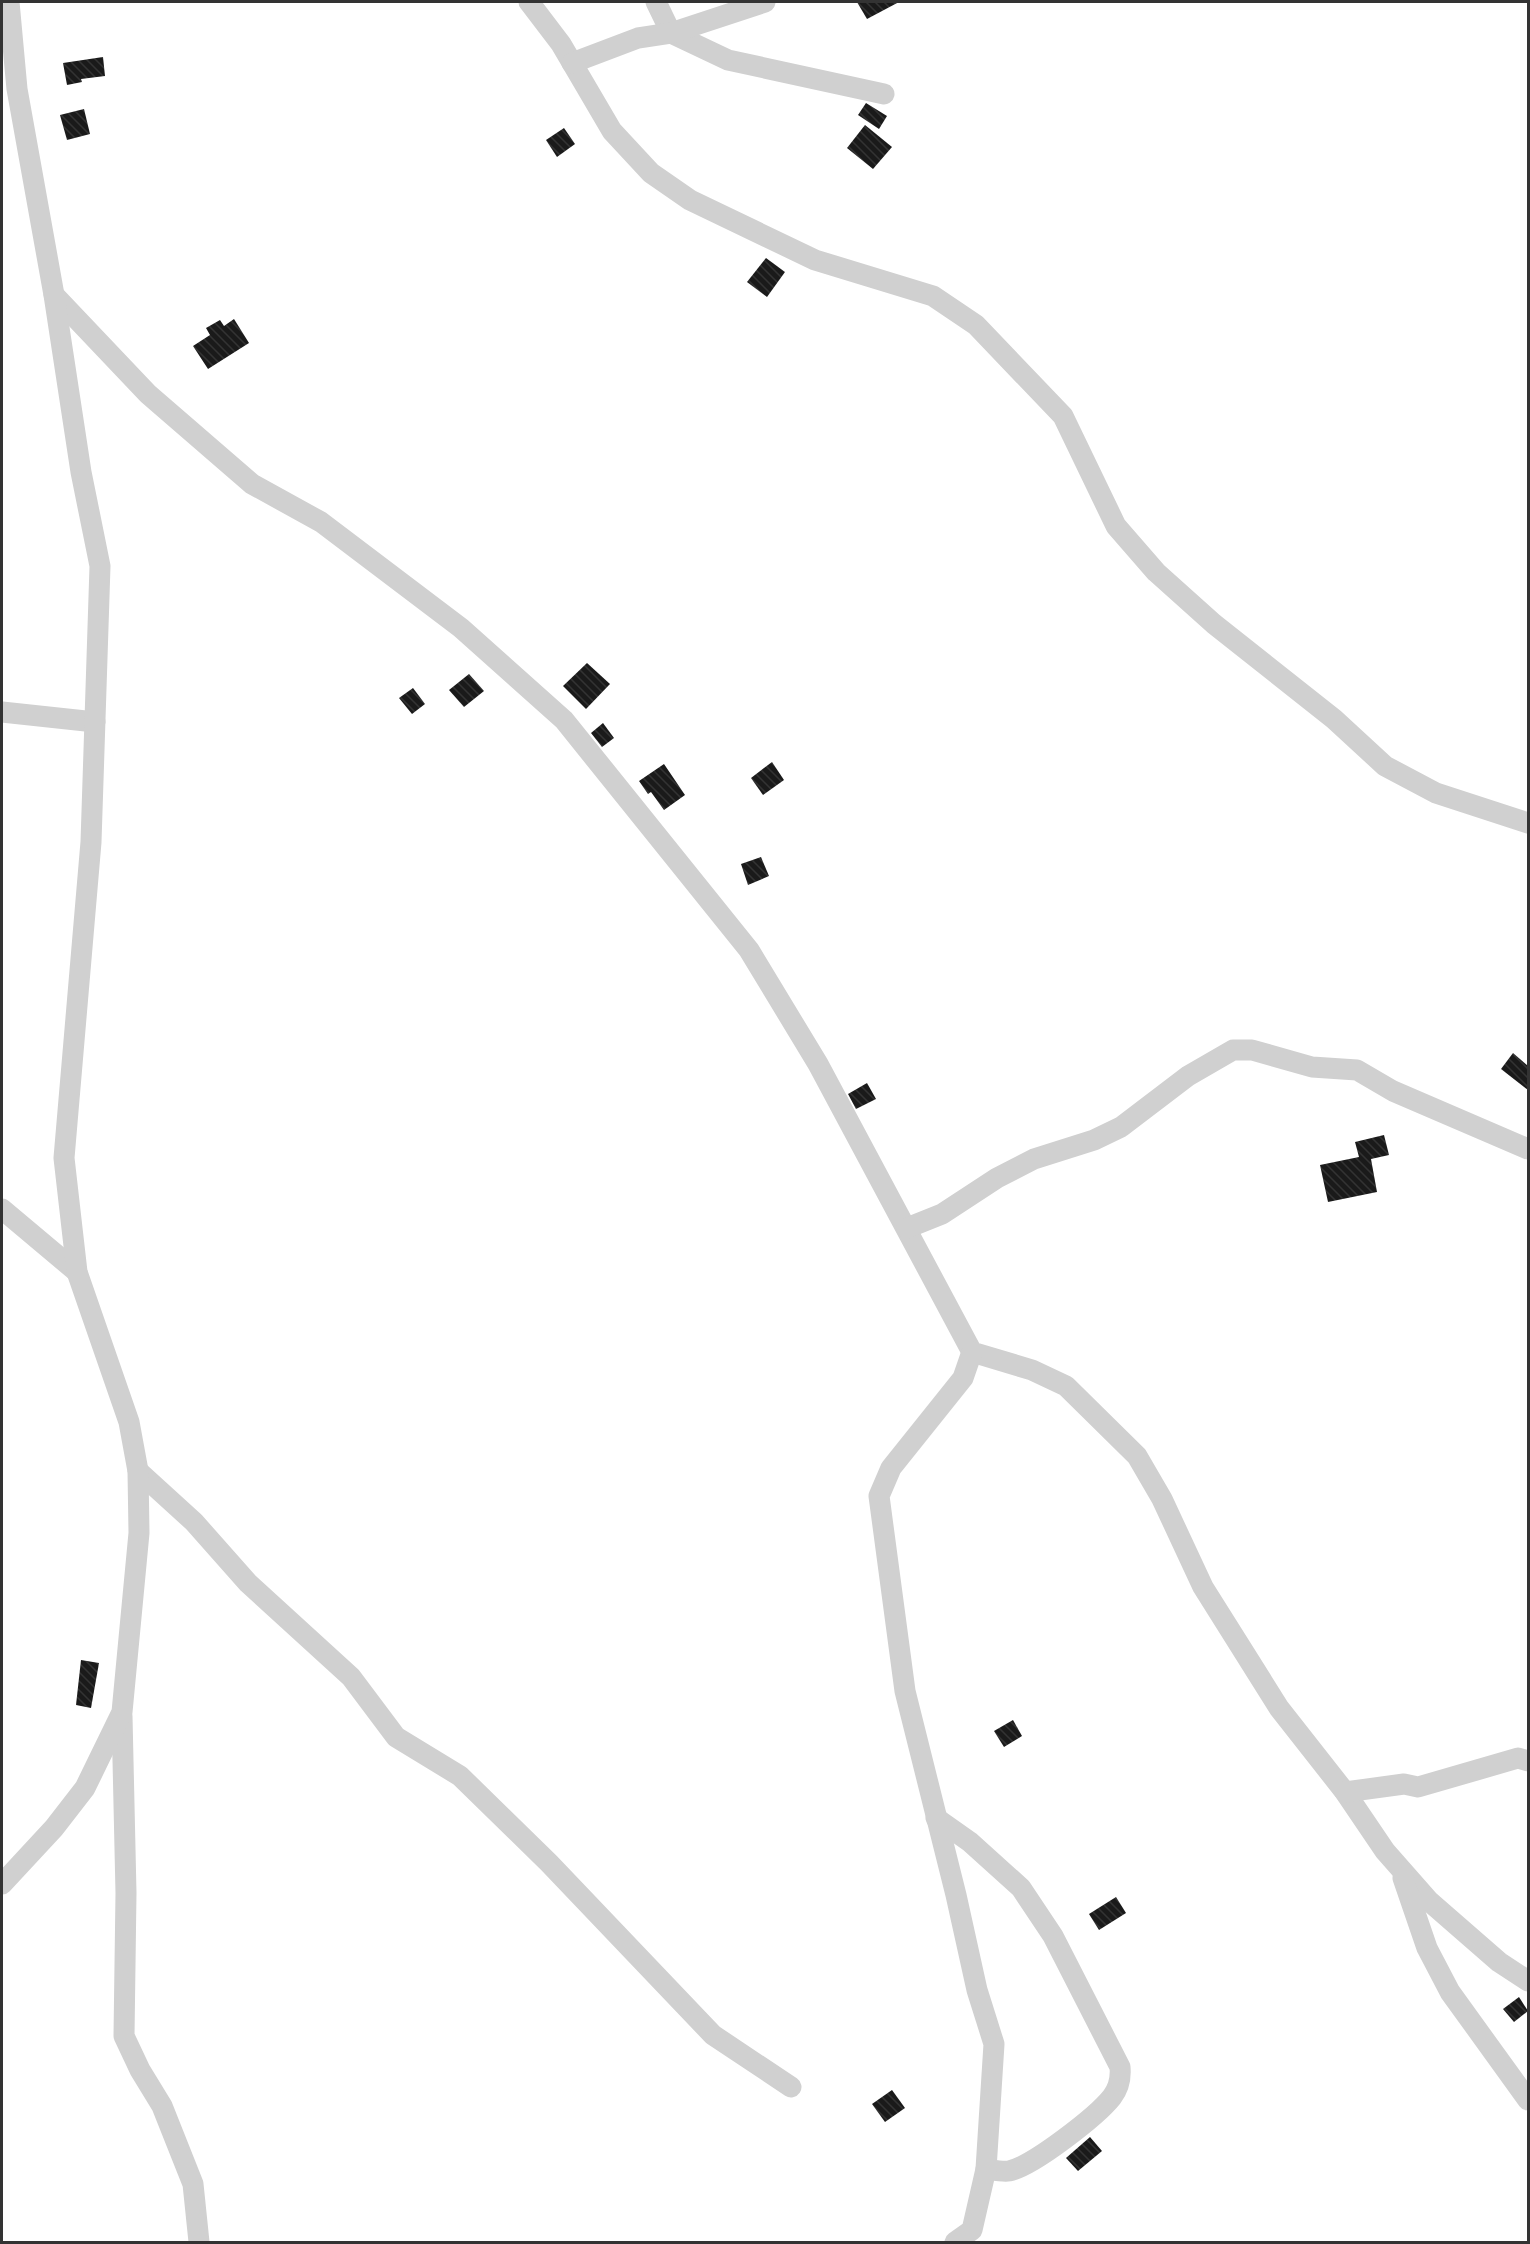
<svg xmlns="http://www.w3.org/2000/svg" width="1530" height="2244" font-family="'Work Sans',sans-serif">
<defs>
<pattern id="building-back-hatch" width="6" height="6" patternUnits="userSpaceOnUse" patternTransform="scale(1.5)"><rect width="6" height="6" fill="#1a1a1a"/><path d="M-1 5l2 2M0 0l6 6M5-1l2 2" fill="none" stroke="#333"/></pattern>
</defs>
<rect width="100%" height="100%" fill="#fff"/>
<g fill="url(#building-back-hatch)">
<path d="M 857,2 L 899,2 L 867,19 Z"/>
<path d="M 103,57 L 105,76 L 81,79 L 82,82 L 67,85 L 63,63 Z"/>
<path d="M 866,103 L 887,116 L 879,129 L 858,115 Z"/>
<path d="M 84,109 L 90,134 L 67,140 L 60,115 Z"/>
<path d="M 865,125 L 892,147 L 873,169 L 847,148 Z"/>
<path d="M 564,128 L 575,144 L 557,157 L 546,140 Z"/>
<path d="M 766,258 L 785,272 L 767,297 L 747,282 Z"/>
<path d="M 234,319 L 249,343 L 208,369 L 193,346 L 210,335 L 206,328 L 220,320 L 224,326 Z"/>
<path d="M 587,663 L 610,684 L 586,709 L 563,686 Z"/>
<path d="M 469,674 L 484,691 L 464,707 L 449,690 Z"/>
<path d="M 413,688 L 425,704 L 412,714 L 399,698 Z"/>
<path d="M 603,723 L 614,738 L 602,747 L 591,733 Z"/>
<path d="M 772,762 L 784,780 L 763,795 L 751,778 Z"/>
<path d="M 664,764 L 685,795 L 664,810 L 651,792 L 648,794 L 639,781 Z"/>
<path d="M 761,857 L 769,876 L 748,885 L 741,864 Z"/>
<path d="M 1513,1053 L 1528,1066 L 1528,1090 L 1501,1069 Z"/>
<path d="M 867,1083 L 876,1099 L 856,1109 L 848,1094 Z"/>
<path d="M 1384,1135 L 1389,1155 L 1371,1159 L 1377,1192 L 1328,1202 L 1320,1165 L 1359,1157 L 1355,1142 Z"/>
<path d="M 81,1660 L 99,1663 L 91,1708 L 76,1705 Z"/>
<path d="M 1013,1720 L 1022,1736 L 1004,1747 L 994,1731 Z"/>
<path d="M 1116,1897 L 1126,1913 L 1099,1930 L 1089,1914 Z"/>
<path d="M 1519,1997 L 1528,2011 L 1514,2022 L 1503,2009 Z"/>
<path d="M 892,2090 L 905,2108 L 885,2122 L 872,2104 Z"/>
<path d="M 1090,2137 L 1102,2151 L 1078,2171 L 1066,2158 Z"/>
</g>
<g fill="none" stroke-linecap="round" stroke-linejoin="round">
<g stroke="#d0d0d0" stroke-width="21">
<path d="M 529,2 L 561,44 L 612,131 L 651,173 L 690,200 L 815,260 L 933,296 L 976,325 L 1063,416 L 1116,526 L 1156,572 L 1214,624 L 1334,719 L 1385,766 L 1436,793 L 1528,823"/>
<path d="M 656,2 L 671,33 L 728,60 L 884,94"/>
<path d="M 572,63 L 638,38 L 671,33 L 765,2"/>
<path d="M 54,295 L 148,394 L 252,484 L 321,522 L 461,628 L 564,720 L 749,950 L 818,1064 L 972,1352 L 1032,1370 L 1066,1386 L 1137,1456 L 1162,1499 L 1203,1587 L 1279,1708 L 1345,1792 L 1385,1851 L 1429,1901 L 1499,1962 L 1528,1981"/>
<path d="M 2,712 L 95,722"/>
<path d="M 2,1209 L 77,1272"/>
<path d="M 907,1228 L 942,1214 L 997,1178 L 1034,1159 L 1094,1140 L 1121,1127 L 1188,1076 L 1233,1050 L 1252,1050 L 1312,1067 L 1357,1070 L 1393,1091 L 1528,1149"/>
<path d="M 138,1471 L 194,1522 L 248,1583 L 351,1677 L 396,1737 L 460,1776 L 549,1863 L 713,2035 L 791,2087"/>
<path d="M 122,1716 L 126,1893 L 124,2036 L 140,2070 L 162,2106 L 193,2184 L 199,2242"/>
<path d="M 1345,1792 L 1404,1784 L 1418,1787 L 1518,1758 L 1528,1761"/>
<path d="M 936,1818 L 970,1842 L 1021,1888 L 1053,1936 L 1120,2067 C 1121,2078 1119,2088 1112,2097 C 1097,2116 1033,2166 1009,2171 C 1003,2172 993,2170 986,2169"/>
<path d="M 1403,1878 L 1427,1948 L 1450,1992 L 1528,2100"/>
<path d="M 2,1884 L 54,1828 L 85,1788 L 122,1712 L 139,1533 L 138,1471 L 129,1422 L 77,1272 L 64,1158 L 91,842 L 100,566 L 81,472 L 54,295 L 17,89 L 9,2"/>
<path d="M 955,2242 L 972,2230 L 986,2169 L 994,2044 L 977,1990 L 956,1895 L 905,1691 L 879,1496 L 891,1468 L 963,1378 L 972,1352"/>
</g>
</g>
<rect width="1530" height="2244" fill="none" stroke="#333333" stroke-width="6"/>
</svg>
